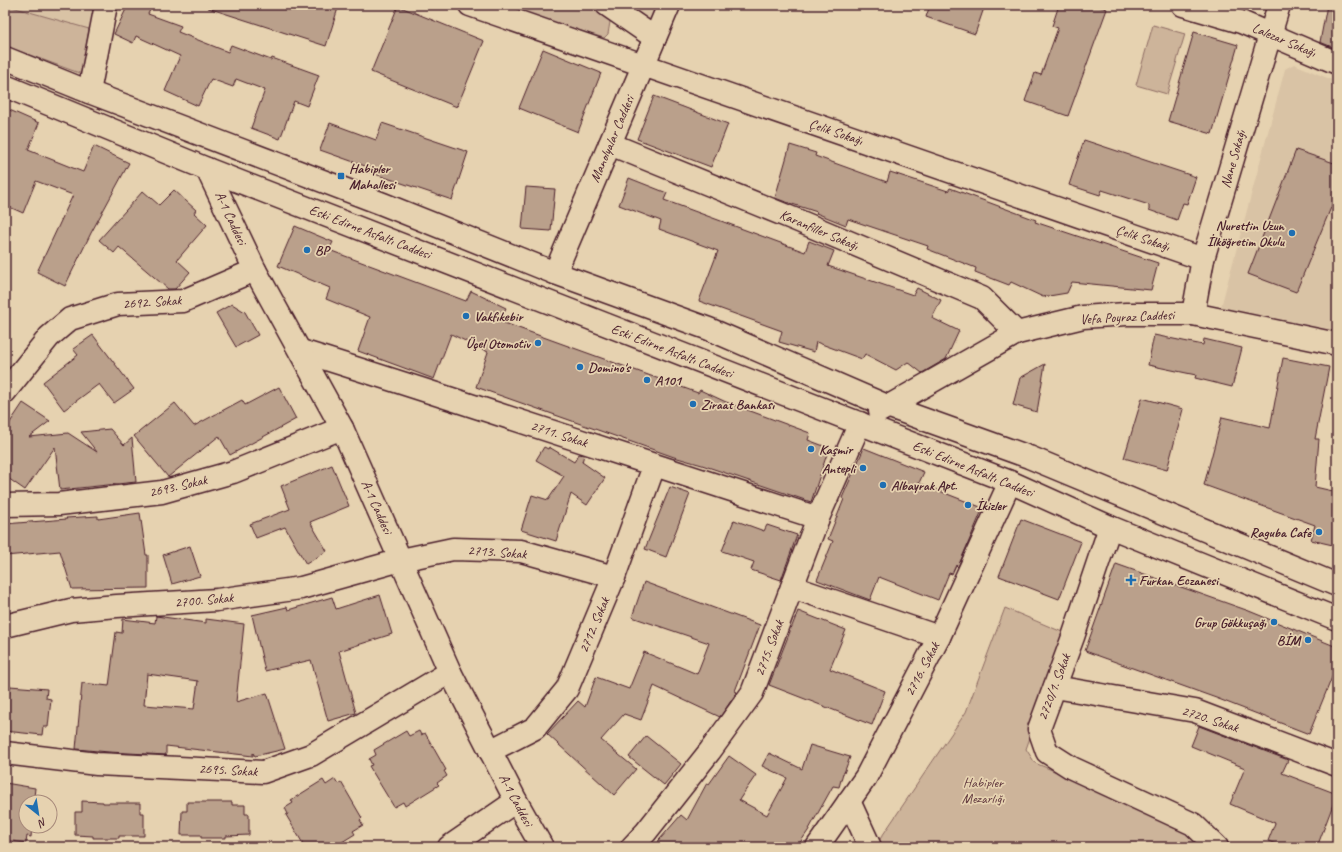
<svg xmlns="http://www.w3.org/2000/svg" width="1342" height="852" font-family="Caveat,sans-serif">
<rect width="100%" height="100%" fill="#e6d2b0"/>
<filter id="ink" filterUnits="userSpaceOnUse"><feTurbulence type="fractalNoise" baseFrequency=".025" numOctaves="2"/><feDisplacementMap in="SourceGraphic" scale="8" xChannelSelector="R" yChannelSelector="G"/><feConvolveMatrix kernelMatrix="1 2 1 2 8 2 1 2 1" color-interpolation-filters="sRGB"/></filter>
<g filter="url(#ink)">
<g fill="#d9c3a5">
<path d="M 5,5 L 93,5 L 89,29 Z"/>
<path d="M 601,5 L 668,5 L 652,41 Z"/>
<path d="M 1294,64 L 1337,82 L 1337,331 L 1221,307 L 1285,69 Z"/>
</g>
<g fill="#cdb49a" stroke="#8c6a62">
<path d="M 5,5 L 89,29 L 82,74 L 5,46 Z"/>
<path d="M 498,5 L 595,5 L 611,16 L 608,34 L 604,38 Z"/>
<path d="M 1153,25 L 1185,34 L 1167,94 L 1136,85 Z"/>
<path d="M 1005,608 L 1067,634 L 1026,749 L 1035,763 L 1187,826 L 1210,847 L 877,847 L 876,845 L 966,712 Z"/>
</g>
<g fill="#baa08b" stroke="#4a1f2b" fill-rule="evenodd">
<path d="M 128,5 L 139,5 L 150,10 L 148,14 L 181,26 L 178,32 L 228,52 L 231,45 L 271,60 L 272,58 L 319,75 L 307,106 L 294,101 L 280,139 L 251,128 L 265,90 L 236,79 L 233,87 L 211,79 L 198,106 L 165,91 L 180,56 L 136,36 L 133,43 L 114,34 Z"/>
<path d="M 209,5 L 339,5 L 326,46 L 208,8 Z"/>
<path d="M 930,5 L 985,5 L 975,34 L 926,17 Z"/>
<path d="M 1059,5 L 1095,5 L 1107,9 L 1068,116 L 1025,101 L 1035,73 L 1041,75 L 1058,28 L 1052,26 Z"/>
<path d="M 1327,5 L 1337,5 L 1337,49 L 1320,42 Z"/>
<path d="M 398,6 L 484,41 L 457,107 L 371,72 Z"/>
<path d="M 1194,32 L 1238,45 L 1212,134 L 1168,121 Z"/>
<path d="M 543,49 L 601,73 L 578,132 L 519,108 Z"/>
<path d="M 654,96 L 728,124 L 711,167 L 637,139 Z"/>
<path d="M 5,108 L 39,123 L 28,150 L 83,172 L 94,146 L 129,163 L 91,233 L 65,286 L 37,272 L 73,195 L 36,181 L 23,213 L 5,205 Z"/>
<path d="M 330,123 L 376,140 L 382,123 L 468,152 L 452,200 L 366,171 L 368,167 L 320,150 Z"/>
<path d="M 1084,140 L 1196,177 L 1187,204 L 1183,203 L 1177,220 L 1149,210 L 1149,205 L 1102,190 L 1100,195 L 1069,185 Z"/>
<path d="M 790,145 L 816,153 L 815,156 L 887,182 L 890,172 L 948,191 L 950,188 L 1036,220 L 1035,222 L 1158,263 L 1151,290 L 1072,282 L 1067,293 L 1043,297 L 1011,282 L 1009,285 L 975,272 L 976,268 L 927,249 L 928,246 L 848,219 L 846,225 L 816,213 L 817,212 L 783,201 L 775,198 Z"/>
<path d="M 1296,150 L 1337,164 L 1337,193 L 1296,292 L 1248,274 Z"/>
<path d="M 629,178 L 667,193 L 664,200 L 805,252 L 809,241 L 834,251 L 828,266 L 913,295 L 917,288 L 941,300 L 932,318 L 959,331 L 946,359 L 922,373 L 908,362 L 896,370 L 865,354 L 862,359 L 816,342 L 814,352 L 779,342 L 782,331 L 699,301 L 718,251 L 659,229 L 661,221 L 619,205 Z"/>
<path d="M 526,187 L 555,189 L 551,231 L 522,229 Z"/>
<path d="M 174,190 L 196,210 L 194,213 L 207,225 L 177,260 L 190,272 L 175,289 L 168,289 L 119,247 L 114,253 L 99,240 L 143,191 L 159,205 Z"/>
<path d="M 295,226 L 333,242 L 329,250 L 466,301 L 471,291 L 506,308 L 499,321 L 698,393 L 700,390 L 726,402 L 810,433 L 808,440 L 829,448 L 811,502 L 702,465 L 674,457 L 476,387 L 488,352 L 451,334 L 434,379 L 358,351 L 370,317 L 326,299 L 330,288 L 278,266 Z"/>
<path d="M 232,304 L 245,312 L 258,335 L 236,347 L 216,313 Z"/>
<path d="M 93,335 L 134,389 L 114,403 L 99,384 L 64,410 L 43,382 L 78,355 L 73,349 Z"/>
<path d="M 1154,335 L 1203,345 L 1204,339 L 1242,348 L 1232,387 L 1195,378 L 1196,375 L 1148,365 Z"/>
<path d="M 1283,358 L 1329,367 L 1315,439 L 1319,439 L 1315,487 L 1337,492 L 1337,546 L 1311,540 L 1315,525 L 1204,485 L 1222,417 L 1270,428 Z"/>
<path d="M 1045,364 L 1037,412 L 1013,405 L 1020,378 Z"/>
<path d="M 279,387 L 296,419 L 230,455 L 219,436 L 168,477 L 134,436 L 175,403 L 194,426 L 242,400 L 245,405 Z"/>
<path d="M 1142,398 L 1183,409 L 1167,470 L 1124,458 Z"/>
<path d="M 23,403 L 50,421 L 29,437 L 68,433 L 97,452 L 81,432 L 110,429 L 124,445 L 132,438 L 136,482 L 60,490 L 55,447 L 25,490 L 5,476 L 5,430 Z"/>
<path d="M 544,447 L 548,449 L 549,447 L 574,462 L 579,454 L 584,455 L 582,462 L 605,478 L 587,505 L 571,494 L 556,541 L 521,530 L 532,495 L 548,500 L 564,476 L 536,460 Z"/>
<path d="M 864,448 L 924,472 L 919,483 L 983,508 L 958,567 L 956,565 L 952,574 L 949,573 L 938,600 L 879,577 L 870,600 L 817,580 L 833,541 L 828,539 L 844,499 L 842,498 Z"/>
<path d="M 332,465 L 349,506 L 310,522 L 327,551 L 306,564 L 285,527 L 256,538 L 250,524 L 290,509 L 281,486 Z"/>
<path d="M 670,487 L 690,494 L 666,557 L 645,549 Z"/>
<path d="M 140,513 L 146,555 L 148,555 L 148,588 L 72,589 L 60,551 L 5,556 L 5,524 L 67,519 L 66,518 L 98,516 L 98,519 Z"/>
<path d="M 1021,519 L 1081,542 L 1059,599 L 999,576 Z"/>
<path d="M 734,520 L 764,531 L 767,525 L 797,535 L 781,580 L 751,570 L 754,562 L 722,551 Z"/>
<path d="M 190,546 L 200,576 L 172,584 L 163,555 Z"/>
<path d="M 1116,564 L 1249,611 L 1337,647 L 1337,665 L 1309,734 L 1216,698 L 1085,651 Z"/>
<path d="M 644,582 L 760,625 L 735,691 L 737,692 L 720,717 L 654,686 L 641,720 L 624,714 L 601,740 L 636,769 L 614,795 L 547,734 L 578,701 L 585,707 L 596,677 L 629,689 L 644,652 L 697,674 L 709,643 L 632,617 Z"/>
<path d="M 380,595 L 392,634 L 339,651 L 356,713 L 328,721 L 311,660 L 265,671 L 252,615 L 287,607 L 288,610 L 332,597 L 336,609 Z"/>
<path d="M 798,611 L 846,630 L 830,669 L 885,691 L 872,725 L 769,685 Z"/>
<path d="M 156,616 L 206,623 L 206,619 L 244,624 L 236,702 L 267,693 L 285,749 L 255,756 L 253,753 L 253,756 L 166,746 L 166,755 L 109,752 L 76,749 L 82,683 L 109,686 L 116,632 L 122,633 L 123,619 L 155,623 ZM 147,674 L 198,681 L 194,709 L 144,705 Z"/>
<path d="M 10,686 L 47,689 L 46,698 L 51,699 L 48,727 L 43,727 L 42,735 L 5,731 L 5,694 L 9,695 Z"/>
<path d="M 1199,726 L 1288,760 L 1282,773 L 1337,794 L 1317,847 L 1284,847 L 1268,841 L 1275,823 L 1230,804 L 1245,768 L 1191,746 Z"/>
<path d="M 406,731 L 409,736 L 419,731 L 421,735 L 425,733 L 446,770 L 444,771 L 447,776 L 437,783 L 439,785 L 405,806 L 403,802 L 394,807 L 369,766 L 372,765 L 369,759 L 376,755 L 374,750 Z"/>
<path d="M 646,736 L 681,764 L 664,785 L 629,757 Z"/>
<path d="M 810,745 L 850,757 L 844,773 L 843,773 L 839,787 L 833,786 L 808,831 L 797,847 L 653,847 L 681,815 L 687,820 L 707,783 L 709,784 L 729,756 L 756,775 L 739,800 L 767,815 L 787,778 L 762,766 L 769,753 L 802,769 Z"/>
<path d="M 335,779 L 338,784 L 341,782 L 362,818 L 360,820 L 363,825 L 353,831 L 355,834 L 334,847 L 305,847 L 286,815 L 288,814 L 285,808 L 293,803 L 291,800 L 323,780 L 326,785 Z"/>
<path d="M 5,783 L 35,788 L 34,797 L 37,797 L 36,802 L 26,802 L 26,826 L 32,826 L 31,837 L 27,836 L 26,843 L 5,840 Z"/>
<path d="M 82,801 L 103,802 L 103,803 L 140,803 L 140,813 L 144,813 L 144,836 L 119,836 L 119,838 L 93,838 L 93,836 L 75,835 L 75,812 L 82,812 Z"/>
<path d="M 187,802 L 232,802 L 232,805 L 245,805 L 245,814 L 249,814 L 249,835 L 226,836 L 226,838 L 201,838 L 201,835 L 181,835 L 182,811 L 187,811 Z"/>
</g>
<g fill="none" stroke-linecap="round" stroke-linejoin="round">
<g stroke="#4a1f2b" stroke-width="25">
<g id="minor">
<path d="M 470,5 L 1203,259"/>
<path d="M 607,5 L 655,38"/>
<path d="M 1183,5 L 1241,22 L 1337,63"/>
<path d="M 89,92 L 106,5"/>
<path d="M 610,144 L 794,219 L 982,298 L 1017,333"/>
<path d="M 555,273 L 669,5"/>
<path d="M 1193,314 L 1203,259 L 1279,5"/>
<path d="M 301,351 C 474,405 646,463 818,518"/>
<path d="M 5,392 L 49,337 L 70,319 L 118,304 L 183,301 L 255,270"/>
<path d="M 5,505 L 59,504 L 162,492 L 233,472 L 342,428"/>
<path d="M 1110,527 L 1073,637 L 1039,729 L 1047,752 L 1072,768 L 1193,824 L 1217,847"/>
<path d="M 792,587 L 939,637"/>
<path d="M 5,626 L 71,610 L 117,606 L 217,600 L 301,588 L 401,560 L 453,549 L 521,551 L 614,577"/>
<path d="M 1055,687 L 1195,711 L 1337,765"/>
<path d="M 490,751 L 535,728 L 567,689 L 614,577 L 654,466"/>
<path d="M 5,753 L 97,764 L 263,772 L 311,755 L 450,672"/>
<path d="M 849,801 L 870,847"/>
<path d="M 449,847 L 516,801"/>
<path d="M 632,847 L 646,832 L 710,751 L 752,693 L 818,518 L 860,423"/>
<path d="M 817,847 L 866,777 L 939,637 L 1010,482"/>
</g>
</g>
<g stroke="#4a1f2b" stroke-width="25">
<g id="major">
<path d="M 5,58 L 89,92 L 383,204 L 555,273 L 709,329 L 887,406 L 1029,457 L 1337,585"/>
<path d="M 5,86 L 207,169 L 1010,482 L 1110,527 L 1337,619"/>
<path d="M 207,169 L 255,270 L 342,428 L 450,672 L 516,801 L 542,847"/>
<path d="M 880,411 L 1017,333 L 1083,317 L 1126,314 L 1193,314 L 1337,344"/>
</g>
</g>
<use href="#minor" stroke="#e6d2b0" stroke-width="22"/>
<use href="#major" stroke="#e6d2b0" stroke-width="22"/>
</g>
</g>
<g fill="#1f6fb2" stroke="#e6d2b0" stroke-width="1.5">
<rect x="337" y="172" width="8" height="8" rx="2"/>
<circle cx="1292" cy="233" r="4"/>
<circle cx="307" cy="250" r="4"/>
<circle cx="466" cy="316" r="4"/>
<circle cx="538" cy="343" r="4"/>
<circle cx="580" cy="367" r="4"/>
<circle cx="647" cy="380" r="4"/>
<circle cx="693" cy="404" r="4"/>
<circle cx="811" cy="449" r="4"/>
<circle cx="863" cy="468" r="4"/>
<circle cx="883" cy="485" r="4"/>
<circle cx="968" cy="505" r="4"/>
<circle cx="1319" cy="532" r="4"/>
<path d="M1129 574h4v4h4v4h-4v4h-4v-4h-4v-4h4z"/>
<circle cx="1274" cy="622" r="4"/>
<circle cx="1308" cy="640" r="4"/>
</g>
<g text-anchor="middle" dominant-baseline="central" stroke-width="3.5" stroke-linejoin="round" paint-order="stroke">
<g font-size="14" fill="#4a1f2b" stroke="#e6d2b0">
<text transform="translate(1284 40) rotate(23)">Lalezar Sokağı</text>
<text transform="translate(836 132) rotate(19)">Çelik Sokağı</text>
<text transform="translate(612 139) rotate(-67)">Manolyalar Caddesi</text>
<text transform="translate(1233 159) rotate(-74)">Nane Sokağı</text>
<text transform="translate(231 218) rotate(65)">A-1 Caddesi</text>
<text transform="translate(819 230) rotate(23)">Karanfiller Sokağı</text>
<text transform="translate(370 232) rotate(21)">Eski Edirne Asfaltı Caddesi</text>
<text transform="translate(1143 238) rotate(19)">Çelik Sokağı</text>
<text transform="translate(152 302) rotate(-4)">2692. Sokak</text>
<text transform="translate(1127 317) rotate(-3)">Vefa Poyraz Caddesi</text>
<text transform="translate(672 351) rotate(21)">Eski Edirne Asfaltı Caddesi</text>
<text transform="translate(559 434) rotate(18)">2711. Sokak</text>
<text transform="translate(973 469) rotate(22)">Eski Edirne Asfaltı Caddesi</text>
<text transform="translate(178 486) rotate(-13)">2693. Sokak</text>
<text transform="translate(377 507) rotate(66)">A-1 Caddesi</text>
<text transform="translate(497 552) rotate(4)">2713. Sokak</text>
<text transform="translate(204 600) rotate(-5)">2700. Sokak</text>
<text transform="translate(594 625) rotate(-67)">2712. Sokak</text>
<text transform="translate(769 648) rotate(-69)">2715. Sokak</text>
<text transform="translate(922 669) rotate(-62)">2716. Sokak</text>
<text transform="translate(1054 687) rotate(-69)">2720/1. Sokak</text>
<text transform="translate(1210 719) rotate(18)">2720. Sokak</text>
<text transform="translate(228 770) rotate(3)">2695. Sokak</text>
<text transform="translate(516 800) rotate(62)">A-1 Caddesi</text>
</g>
<g font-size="14" font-weight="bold" fill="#4a1f2b" stroke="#e6d2b0" text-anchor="start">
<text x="349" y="168">Habipler<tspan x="349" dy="16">Mahallesi</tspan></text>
<text x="1284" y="225" text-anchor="end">Nurettin Uzun<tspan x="1284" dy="16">İlköğretim Okulu</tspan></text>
<text x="315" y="250">BP</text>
<text x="474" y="316">Vakfıkebir</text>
<text x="530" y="343" text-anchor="end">Üçel Otomotiv</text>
<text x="588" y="367">Domino's</text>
<text x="655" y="380">A101</text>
<text x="701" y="404">Ziraat Bankası</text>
<text x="819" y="449">Kaşmir</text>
<text x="855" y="468" text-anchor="end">Antepli</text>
<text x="891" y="485">Albayrak Apt.</text>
<text x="976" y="505">İkizler</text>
<text x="1311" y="532" text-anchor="end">Raguba Cafe</text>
<text x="1139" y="580">Furkan Eczanesi</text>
<text x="1266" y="622" text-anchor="end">Grup Gökkuşağı</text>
<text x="1300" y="640" text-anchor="end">BİM</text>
</g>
<g font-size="14" fill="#5e353c" stroke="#e6d2b0">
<text x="983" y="782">Habipler<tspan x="983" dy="16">Mezarlığı</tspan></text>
</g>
</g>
<rect width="1342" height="852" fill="none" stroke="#e6d2b0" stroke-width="20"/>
<rect x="10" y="10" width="1322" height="832" fill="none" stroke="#4a1f2b" stroke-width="1.5" filter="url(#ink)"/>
<g transform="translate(38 814) rotate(150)"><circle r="19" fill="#e6d2b0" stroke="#a88a7b"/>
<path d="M0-3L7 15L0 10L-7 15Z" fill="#1f6fb2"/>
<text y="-6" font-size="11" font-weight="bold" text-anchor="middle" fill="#4a1f2b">N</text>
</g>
</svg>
